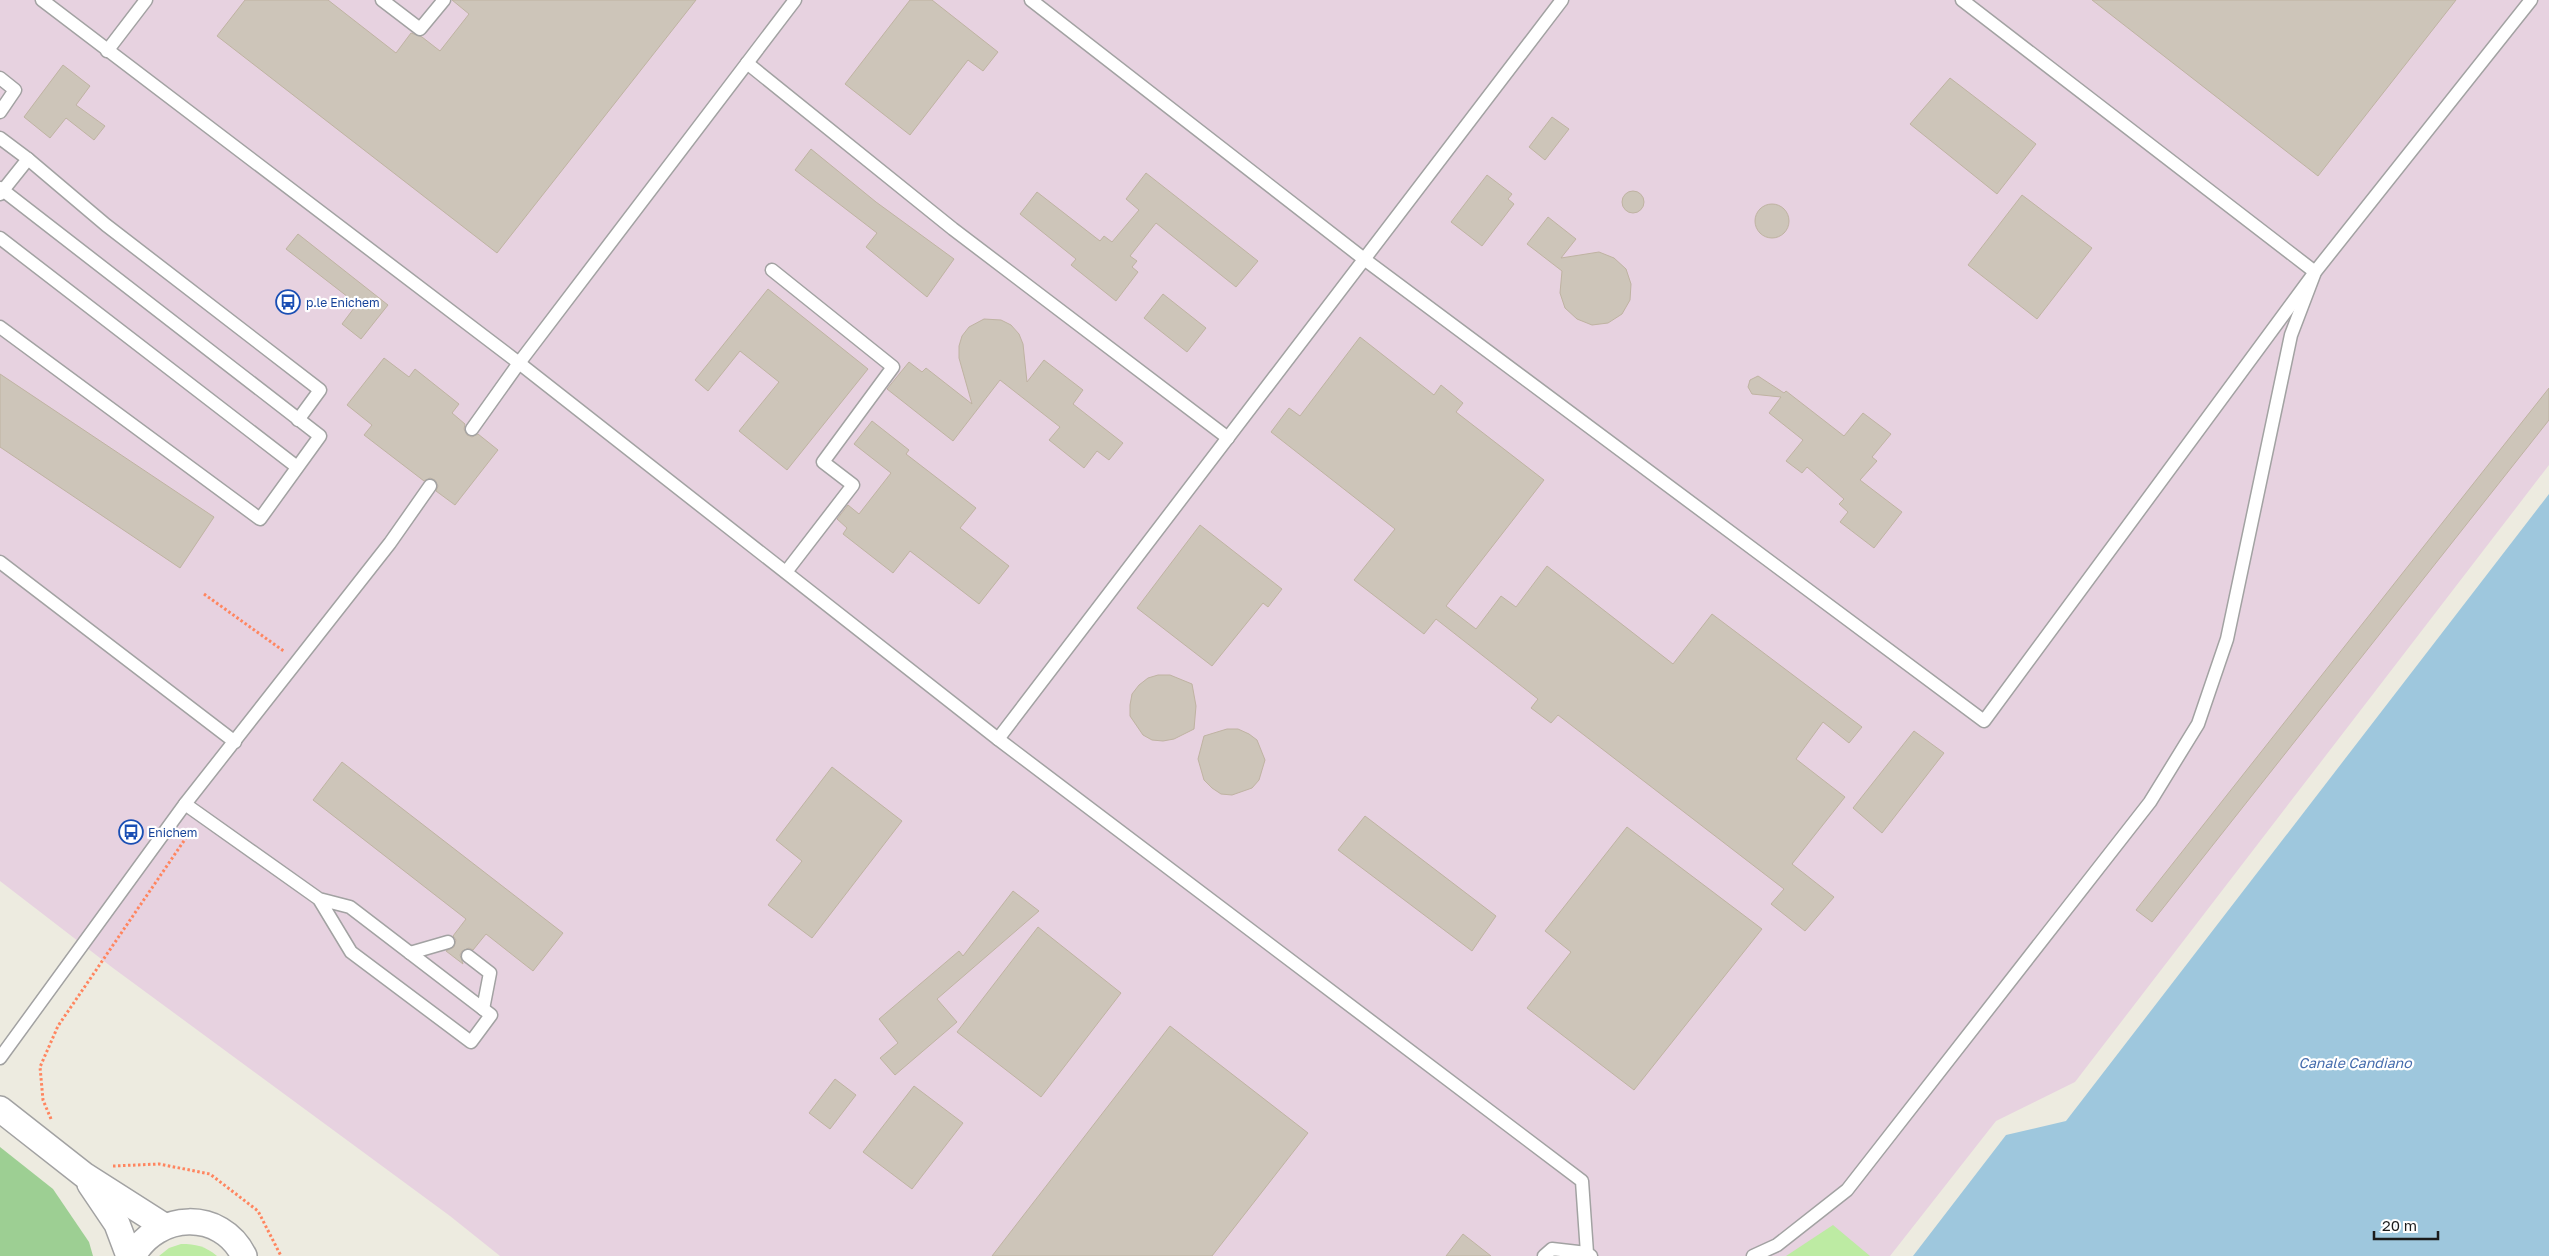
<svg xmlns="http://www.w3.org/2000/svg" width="2549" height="1256" font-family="'Golos Text',sans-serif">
<rect width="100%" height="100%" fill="#edebe0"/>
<path fill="#e7d2e0" d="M 0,0 L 2549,0 L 2549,465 L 2075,1082 L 1996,1121 L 1890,1256 L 500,1256 L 450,1216 L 113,968 L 0,881 Z"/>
<g fill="#bdeba3">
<path d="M 1833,1225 L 1870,1256 L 1786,1256 Z"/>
<path d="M 181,1244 C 196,1244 205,1246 217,1256 L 159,1256 L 169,1248 Z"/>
</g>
<path fill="#9dcf93" d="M 0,1147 L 53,1189 L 89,1242 L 93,1256 L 0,1256 Z"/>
<path fill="#9ec7dd" d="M 2549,494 L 2549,1256 L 1913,1256 L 2006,1135 L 2066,1121 Z"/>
<g fill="#cdc5b9" stroke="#bfb3a2">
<path d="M 245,0 L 328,0 L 396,53 L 411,33 L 422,37 L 440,51 L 469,14 L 452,0 L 696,0 L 497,253 L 217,36 Z"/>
<path d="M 910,0 L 932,0 L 998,52 L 983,71 L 968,60 L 910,135 L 845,84 Z"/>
<path d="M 2092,0 L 2456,0 L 2318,176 Z"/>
<path d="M 63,65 L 90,86 L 76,105 L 105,126 L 94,140 L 66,118 L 50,138 L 24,117 Z"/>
<path d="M 1950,78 L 2036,144 L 1997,194 L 1910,124 Z"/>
<path d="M 1552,117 L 1569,129 L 1545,160 L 1529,147 Z"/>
<path d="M 811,149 L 876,202 L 954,259 L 927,297 L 866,247 L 877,233 L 795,170 Z"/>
<path d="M 1146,173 L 1258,261 L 1236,287 L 1156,223 L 1130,256 L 1137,261 L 1132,267 L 1138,272 L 1116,301 L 1071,265 L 1076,259 L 1020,214 L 1037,192 L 1100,241 L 1104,236 L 1112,242 L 1139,210 L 1126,199 Z"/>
<path d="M 1487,175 L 1512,194 L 1508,199 L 1514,204 L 1482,246 L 1451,222 Z"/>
<circle cx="1633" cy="202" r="11"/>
<path d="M 2022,195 L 2092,248 L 2037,319 L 1968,265 Z"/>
<circle cx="1772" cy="221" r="17"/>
<path d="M 1548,217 L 1576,239 L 1561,258 L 1599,252 L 1614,258 L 1626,269 L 1631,284 L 1630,300 L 1622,314 L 1608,323 L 1592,325 L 1577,319 L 1565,308 L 1560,293 L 1562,271 L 1527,244 Z"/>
<path d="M 298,234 L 388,305 L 361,339 L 342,324 L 357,304 L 286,249 Z"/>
<path d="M 768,289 L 868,369 L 787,470 L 739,431 L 779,382 L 740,351 L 708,391 L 695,380 Z"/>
<path d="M 1163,294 L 1206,328 L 1187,352 L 1144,318 Z"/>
<path d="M 984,319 L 1001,320 L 1011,325 L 1019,334 L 1023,344 L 1027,382 L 1044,360 L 1083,390 L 1073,404 L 1123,443 L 1109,460 L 1097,451 L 1084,468 L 1049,440 L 1060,427 L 1000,380 L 953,441 L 887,389 L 909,362 L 922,372 L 926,368 L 972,404 L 959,358 L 959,346 L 962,336 L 969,327 Z"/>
<path d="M 1360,337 L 1434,395 L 1441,385 L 1463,403 L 1456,412 L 1544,480 L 1446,606 L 1476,629 L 1501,596 L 1516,607 L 1547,566 L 1673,664 L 1712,614 L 1862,727 L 1849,743 L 1823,722 L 1796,759 L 1845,797 L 1792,864 L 1834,897 L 1805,931 L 1771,904 L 1784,889 L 1558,715 L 1551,723 L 1531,708 L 1538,699 L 1436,619 L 1424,634 L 1354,580 L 1395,529 L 1271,432 L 1289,408 L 1300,416 Z"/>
<path d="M 384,358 L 409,377 L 415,369 L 459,404 L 452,413 L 465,424 L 464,429 L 467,435 L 472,437 L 478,434 L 498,450 L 455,505 L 436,491 L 438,486 L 435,480 L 430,478 L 424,481 L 364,435 L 372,425 L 347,405 Z"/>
<path d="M 0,374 L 214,517 L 180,568 L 0,447 Z"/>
<path d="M 1758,376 L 1784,393 L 1786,391 L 1844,436 L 1863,413 L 1891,434 L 1872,457 L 1877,461 L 1860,480 L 1902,512 L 1874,548 L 1840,522 L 1848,512 L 1839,504 L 1844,499 L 1807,467 L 1802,473 L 1786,461 L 1803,440 L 1769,413 L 1781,397 L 1752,394 L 1748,387 L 1750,380 Z"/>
<path d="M 2549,388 L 2549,420 L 2152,922 L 2136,910 Z"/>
<path d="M 872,421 L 909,450 L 906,454 L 976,508 L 960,528 L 1009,566 L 979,604 L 910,551 L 893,573 L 843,534 L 847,528 L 837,519 L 848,505 L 859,514 L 891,473 L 854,444 Z"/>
<path d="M 1200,525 L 1282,589 L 1268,607 L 1263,603 L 1212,666 L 1137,608 Z"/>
<path d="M 1158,675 L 1170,675 L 1192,684 L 1196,706 L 1194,729 L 1174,739 L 1163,741 L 1152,740 L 1143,735 L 1130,716 L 1130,705 L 1132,694 L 1139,685 L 1148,678 Z"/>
<path d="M 1227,729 L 1238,729 L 1249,734 L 1257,740 L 1265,760 L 1259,780 L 1252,788 L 1232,795 L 1221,794 L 1212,788 L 1204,780 L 1198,759 L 1204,736 Z"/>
<path d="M 1914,731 L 1944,753 L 1882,833 L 1853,808 Z"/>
<path d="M 342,762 L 563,933 L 533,971 L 486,934 L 473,950 L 469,948 L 462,951 L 460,955 L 463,964 L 446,951 L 454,947 L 456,940 L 453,936 L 466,919 L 313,800 Z"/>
<path d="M 832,767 L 902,821 L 812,938 L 768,905 L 802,861 L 776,840 Z"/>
<path d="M 1365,816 L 1496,916 L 1472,951 L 1338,850 Z"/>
<path d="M 1627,827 L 1762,929 L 1634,1090 L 1527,1008 L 1571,952 L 1545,931 Z"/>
<path d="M 1013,891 L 1039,911 L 937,999 L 957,1022 L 895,1075 L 880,1058 L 898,1043 L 879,1019 L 959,951 L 963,956 Z"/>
<path d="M 1038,927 L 1121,993 L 1041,1097 L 957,1032 Z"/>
<path d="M 1170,1026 L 1308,1133 L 1212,1256 L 992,1256 Z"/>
<path d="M 835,1079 L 856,1095 L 830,1129 L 809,1113 Z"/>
<path d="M 914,1086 L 963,1123 L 912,1189 L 863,1152 Z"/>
<path d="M 1463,1234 L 1491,1256 L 1446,1256 Z"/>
</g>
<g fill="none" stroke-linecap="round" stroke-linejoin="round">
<g stroke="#a2a2a2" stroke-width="15">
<g id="service">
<path d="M 42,0 L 519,363 L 998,739 L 1582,1181 L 1587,1253 L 1591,1256"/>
<path d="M 382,0 L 420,29 L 444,0"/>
<path d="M 1031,0 L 1364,259 L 1984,721 L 2315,272 L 1962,0"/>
<path d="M 107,51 L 146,0"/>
<path d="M 747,63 L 953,229 L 1228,438"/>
<path d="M 0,78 L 15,90 L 0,112"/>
<path d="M 0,138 L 28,159 L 0,194"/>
<path d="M 28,159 L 106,225 L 320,390 L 298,420"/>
<path d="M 0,188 L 320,436 L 260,519 L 0,327"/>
<path d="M 0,238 L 297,467"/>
<path d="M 772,270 L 893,367 L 823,462 L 853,485 L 786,572"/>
<path d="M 472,429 L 519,363 L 795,0"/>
<path d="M 0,562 L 235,742"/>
<path d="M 998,739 L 1562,0"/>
<path d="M 185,804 L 319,899 L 350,907 L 491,1015 L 471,1042 L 351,952 L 319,899"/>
<path d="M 410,953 L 448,942"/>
<path d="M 468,956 L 490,973 L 483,1009"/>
<path d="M 0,1058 L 185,804 L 390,543 L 430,486"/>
<path d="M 1544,1256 L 1552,1249 L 1587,1253 L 1584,1256"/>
<path d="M 1753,1256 L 1777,1245 L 1847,1190 L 2150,802 L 2198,724 L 2227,639 L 2291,335 L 2315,272 L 2531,0"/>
</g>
</g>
<g stroke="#a2a2a2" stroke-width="28">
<g id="minor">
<path d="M 0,1109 L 84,1175 L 164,1226"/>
<path d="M 90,1184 L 117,1224 L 129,1256"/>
<path d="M 133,1256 C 157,1212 221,1209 244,1256"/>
</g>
</g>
<g stroke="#ff855f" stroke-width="3" stroke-dasharray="2.5 2.5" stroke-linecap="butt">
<path d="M 204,594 L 285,652"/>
<path d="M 51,1119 L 43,1100 L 40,1067 L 58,1026 L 192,829"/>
<path d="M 113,1166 L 159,1164 L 210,1174 L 258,1211 L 281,1256"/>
</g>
<use href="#service" stroke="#fff" stroke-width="12"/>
<use href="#minor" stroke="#fff" stroke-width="25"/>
</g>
<defs>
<g id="bus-ring" transform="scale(1.25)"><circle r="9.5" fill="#fff" stroke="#1a4fb4" stroke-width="1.5"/><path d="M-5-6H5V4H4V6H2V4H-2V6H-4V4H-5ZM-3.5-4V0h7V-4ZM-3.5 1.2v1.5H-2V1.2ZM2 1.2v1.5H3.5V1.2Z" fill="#1a4fb4"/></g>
</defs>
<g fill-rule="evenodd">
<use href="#bus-ring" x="288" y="302"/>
<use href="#bus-ring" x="131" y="832"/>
</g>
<g text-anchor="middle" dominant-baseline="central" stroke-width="4.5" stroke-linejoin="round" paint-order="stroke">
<g font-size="12" fill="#164399" stroke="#fff" text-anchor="start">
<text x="306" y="302">p.le Enichem</text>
<text x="148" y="832">Enichem</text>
</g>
<g font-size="14" font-style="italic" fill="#456cad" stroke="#fff">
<text x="2355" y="1062">Canale Candiano</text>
</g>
</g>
<path d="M2374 1231v8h64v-8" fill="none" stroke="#1b1b1b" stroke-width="2.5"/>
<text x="2382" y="1231" font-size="15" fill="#1b1b1b" stroke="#ffffff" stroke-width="4" paint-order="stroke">20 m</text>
</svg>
